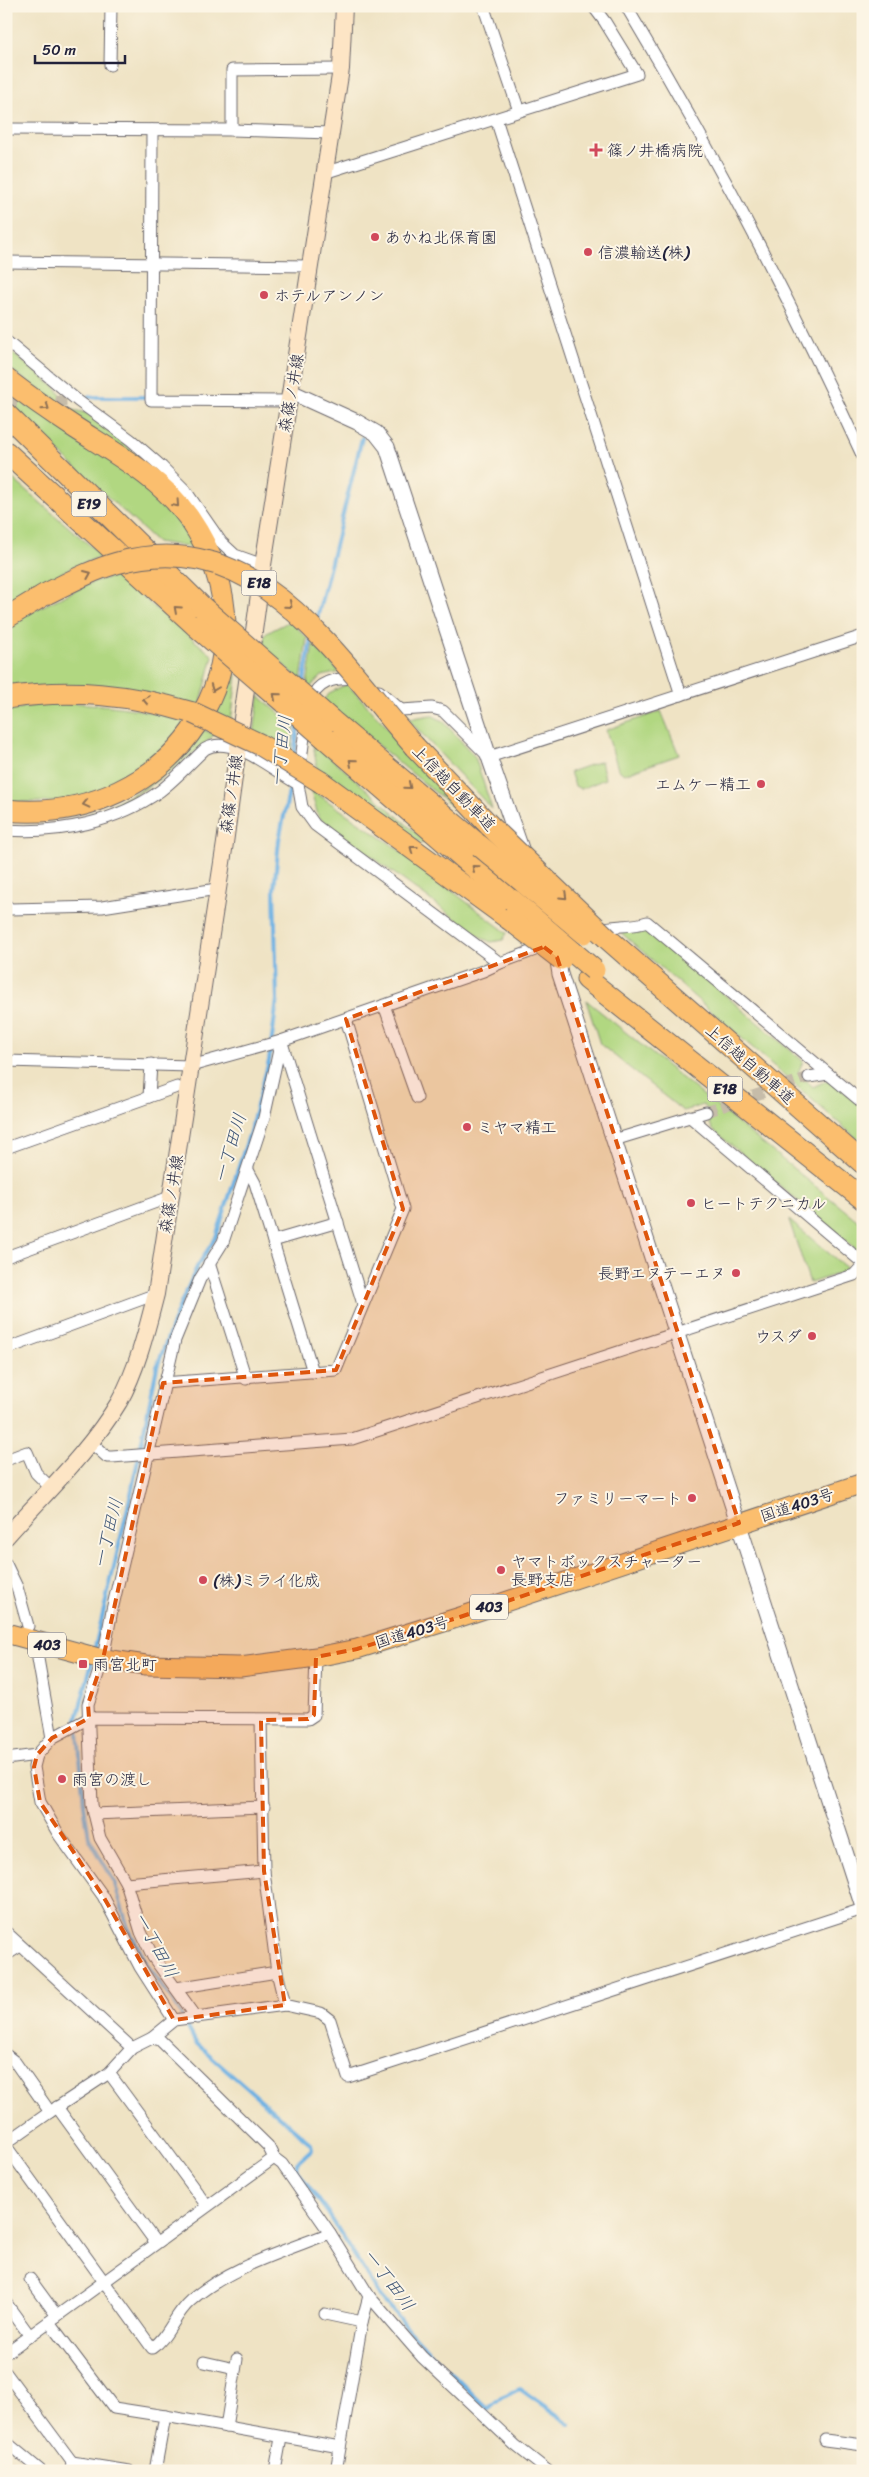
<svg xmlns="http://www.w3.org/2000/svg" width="869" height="2477" font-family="Sriracha,'Klee One',sans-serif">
<rect width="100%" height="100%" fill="#fcf5e5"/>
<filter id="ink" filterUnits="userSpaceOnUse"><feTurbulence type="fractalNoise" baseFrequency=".02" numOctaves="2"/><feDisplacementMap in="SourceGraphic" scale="10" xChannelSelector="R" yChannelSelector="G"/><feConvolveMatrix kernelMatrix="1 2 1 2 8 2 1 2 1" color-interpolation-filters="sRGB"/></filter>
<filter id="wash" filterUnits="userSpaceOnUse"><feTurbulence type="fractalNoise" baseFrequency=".0096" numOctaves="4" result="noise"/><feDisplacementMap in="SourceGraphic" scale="20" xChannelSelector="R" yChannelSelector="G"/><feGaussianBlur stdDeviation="1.12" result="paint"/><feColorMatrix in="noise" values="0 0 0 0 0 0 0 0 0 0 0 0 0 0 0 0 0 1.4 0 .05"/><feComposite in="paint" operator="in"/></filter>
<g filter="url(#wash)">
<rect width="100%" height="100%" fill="#efe3c4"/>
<g fill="#b1d781" stroke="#6a7c5e">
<path d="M 6,348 L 57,389 L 68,409 L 87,413 L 151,467 L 105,438 L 6,366 Z"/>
<path d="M 6,387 L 145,485 L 187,530 L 197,548 L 157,542 L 64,457 L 6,399 Z"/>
<path d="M 6,473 L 102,556 L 70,568 L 6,604 Z"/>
<path d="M 117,576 L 213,656 L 200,706 L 6,689 L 6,624 L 95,581 Z"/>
<path d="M 290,621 L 307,638 L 301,680 L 263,647 L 265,634 Z"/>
<path d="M 313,644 L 340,672 L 322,676 L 309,688 L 307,685 Z"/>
<path d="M 229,669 L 237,676 L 231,721 L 215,714 Z"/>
<path d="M 347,684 L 486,834 L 323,700 L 331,692 Z"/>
<path d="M 259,696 L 294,726 L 291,754 L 254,734 Z"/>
<path d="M 52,702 C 99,704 146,707 190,724 L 144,773 L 69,802 L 6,802 L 6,711 Z"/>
<path d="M 661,711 L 679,755 L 624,774 L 618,769 L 606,730 Z"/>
<path d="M 431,715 L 443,721 L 475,757 L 492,809 L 408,719 Z"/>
<path d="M 203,730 L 215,734 C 174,771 143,795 91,816 L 89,814 C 145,792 166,776 203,730 Z"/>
<path d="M 313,742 L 424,840 L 422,844 L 317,770 Z"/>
<path d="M 601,761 L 605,779 L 581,789 L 575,786 L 570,772 Z"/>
<path d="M 310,789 L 392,845 L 507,933 L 503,940 L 491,942 L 482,938 L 319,818 Z"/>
<path d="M 648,930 L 803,1061 L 798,1073 L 813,1087 L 830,1079 L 863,1108 L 863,1144 L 619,931 Z"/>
<path d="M 586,1000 L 863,1225 L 863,1255 L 713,1130 L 709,1122 L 715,1116 L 703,1105 L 683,1111 L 600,1044 Z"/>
<path d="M 789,1220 L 849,1270 L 810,1283 Z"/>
</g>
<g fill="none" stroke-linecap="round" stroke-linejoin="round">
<g stroke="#6db1e3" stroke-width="4">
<path d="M 88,397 L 145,397"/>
<path d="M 316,622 L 362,438"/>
<path d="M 303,686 L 311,639"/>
<path d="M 294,758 L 298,725"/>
<path d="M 94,1652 L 131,1494 L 157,1367 L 178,1310 L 197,1267 L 216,1237 L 249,1135 L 269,1061 L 277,1000 L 274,889 L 279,840 L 291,782"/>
<path d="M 92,1662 L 77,1719 L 84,1805 L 89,1838 L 114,1881 L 128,1928 L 148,1966 L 178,2009 L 196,2043 L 311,2144 L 312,2149 L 297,2163 L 296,2169 L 328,2213 L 381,2298 L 435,2358 L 488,2409 L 501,2397 L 520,2389 L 570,2424"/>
</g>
</g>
</g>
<g filter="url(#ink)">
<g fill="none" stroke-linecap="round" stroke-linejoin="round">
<g stroke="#c6bca9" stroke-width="11" stroke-dasharray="11 5.5" stroke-linecap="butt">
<path d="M 6,401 L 71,401"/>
<path d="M 706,1112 L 809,1077"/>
</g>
<g stroke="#6a666b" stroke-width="13">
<g id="minor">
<path d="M 626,6 C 713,151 792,303 863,457"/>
<path d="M 484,8 L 519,111"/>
<path d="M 110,65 L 111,6"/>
<path d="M 496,119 L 681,695"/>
<path d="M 6,129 L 232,130 L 331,133"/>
<path d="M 152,130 L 151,400 L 289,401"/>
<path d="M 232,130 L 232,70 L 341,69"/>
<path d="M 324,173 L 637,74 L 605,22 L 593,6"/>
<path d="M 6,262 L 310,266"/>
<path d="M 6,341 L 78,401 L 131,440 L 162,467 L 185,490 L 221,542 L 235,555 L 263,565"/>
<path d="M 379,691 L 401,710 L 432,708 L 443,711 L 489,757 L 863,636"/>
<path d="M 309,705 C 315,681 335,677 357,679"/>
<path d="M 298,784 L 306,721"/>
<path d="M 6,830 C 59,834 117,822 160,791 C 176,779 190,763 205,749 C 232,733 273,771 298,784 L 302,807 L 315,825 L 500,963"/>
<path d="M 6,905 L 10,909 L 102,907 L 217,889"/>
<path d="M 597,930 C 613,924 631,928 647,922 L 863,1103"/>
<path d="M 384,1005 L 417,1098"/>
<path d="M 282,1043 L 363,1304"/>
<path d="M 6,1061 L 191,1066 L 281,1041 L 483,971 L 500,963 L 546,946"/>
<path d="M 809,1077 L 828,1074"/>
<path d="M 149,1097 L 151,1064"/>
<path d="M 689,1116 L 863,1263"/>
<path d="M 614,1140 L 706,1112"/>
<path d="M 6,1148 L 177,1087"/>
<path d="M 248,1170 L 255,1183 L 313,1372"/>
<path d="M 273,1241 L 338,1222"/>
<path d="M 6,1257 L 170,1197"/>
<path d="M 209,1263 L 246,1379"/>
<path d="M 6,1349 L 156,1294"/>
<path d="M 163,1383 L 336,1370 L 403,1209 L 346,1019"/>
<path d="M 90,1442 L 107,1457 L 112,1457 L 352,1439 L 854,1275 L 863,1265"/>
<path d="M 6,1460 L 27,1452 L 36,1473 L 50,1487"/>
<path d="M 6,1564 L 17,1587 L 28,1626"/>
<path d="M 38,1659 L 52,1738"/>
<path d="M 261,1720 L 264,1871 L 277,1972 L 285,2005"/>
<path d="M 37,1755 L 34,1767 L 40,1802 L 59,1835 L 103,1896 L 140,1967 L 174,2020"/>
<path d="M 6,1759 L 37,1755 L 52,1738 L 89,1718 L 308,1719 L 314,1715 L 316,1657"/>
<path d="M 94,1814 L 264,1807"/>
<path d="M 126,1883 L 264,1871"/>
<path d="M 6,1932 L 132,2048"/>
<path d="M 6,1955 L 20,1946"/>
<path d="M 176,1988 L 277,1972"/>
<path d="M 197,2018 L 153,1957 L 141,1932 L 126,1883 L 100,1838 L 92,1805 L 88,1704 L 103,1659 L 112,1610 L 175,1340 L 200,1279 L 223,1242 L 264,1118 L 281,1041"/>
<path d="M 152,2038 L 160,2040 L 268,2146 L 274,2158 L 282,2164 L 330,2233 L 369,2296 L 422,2357 L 515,2445 L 548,2471"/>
<path d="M 6,2055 L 15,2062 L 50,2112"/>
<path d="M 109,2073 L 207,2206"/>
<path d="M 57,2107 L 156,2243"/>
<path d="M 6,2143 L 50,2112 L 109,2073 L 132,2048 L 152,2038 L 174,2020 L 285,2005 L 321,2013 L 330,2020 L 348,2077 L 863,1909"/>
<path d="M 6,2146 L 152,2348 C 169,2337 174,2315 190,2301 C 229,2267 282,2252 330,2233"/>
<path d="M 30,2279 L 57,2316"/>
<path d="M 6,2303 L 30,2336"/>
<path d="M 325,2314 L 362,2322"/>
<path d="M 49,2322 L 114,2408 L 165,2416"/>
<path d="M 6,2353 L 274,2158"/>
<path d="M 204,2362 L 235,2369"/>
<path d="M 6,2373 L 72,2462 L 71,2471"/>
<path d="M 226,2427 L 237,2359"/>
<path d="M 825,2440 L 863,2445"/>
<path d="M 6,2442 L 41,2471"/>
<path d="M 72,2462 L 129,2471"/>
<path d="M 155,2471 L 165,2416 L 340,2447"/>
<path d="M 275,2471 L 281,2438"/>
<path d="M 336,2471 L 362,2322 L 369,2296"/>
</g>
</g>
<g stroke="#6a666b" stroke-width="17">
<g id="tertiary">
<path d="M 291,392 L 357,422 L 376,433 L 387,447 L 489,757 L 524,857"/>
<path d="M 556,949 L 560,974 L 863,1907"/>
</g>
</g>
<g stroke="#6a666b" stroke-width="18">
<path id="secondary" d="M 6,1537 C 44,1494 89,1452 119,1402 C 137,1370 147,1329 156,1294 L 225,843 L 263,565 L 341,69 L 344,6"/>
</g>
<g stroke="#6a666b" stroke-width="21">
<path id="trunk" d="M 6,1633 L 98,1658 L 146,1665 L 240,1667 L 316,1657 L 357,1649 L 460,1617 L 863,1483"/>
</g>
<g stroke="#6a666b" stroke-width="23">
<g id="motorway">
<path d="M 6,379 C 28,396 51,412 74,427 C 114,453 161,478 189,518 C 287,660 172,827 6,810"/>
<path d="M 6,414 L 202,607"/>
<path d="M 6,452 L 196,626"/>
<path d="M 6,618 L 44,595"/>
<path d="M 6,698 C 71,688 130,694 193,713"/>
<path d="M 331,720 L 480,846"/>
<path d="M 326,739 L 512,900"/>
<path d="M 415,747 L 490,826"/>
<path d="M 321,782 L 509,919"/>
<path d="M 608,939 L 863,1163"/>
<path d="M 587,979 L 863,1199"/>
</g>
</g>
<use href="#minor" stroke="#fff" stroke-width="11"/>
<use href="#tertiary" stroke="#fff" stroke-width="15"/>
<use href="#secondary" stroke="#fde5c5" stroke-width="16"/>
<use href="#trunk" stroke="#fbbe6e" stroke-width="19"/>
<use href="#motorway" stroke="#fbbe6e" stroke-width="21"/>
<g stroke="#6a666b" stroke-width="23" stroke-linecap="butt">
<g id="motorway-bridge">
<path d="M 44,595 C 68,583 92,570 117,563 C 258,523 337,659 415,747"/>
<path d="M 202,607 L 331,720"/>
<path d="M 196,626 L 326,739"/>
<path d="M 193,713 L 259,744 L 321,782"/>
<path d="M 490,826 L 608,939"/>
<path d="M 480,846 L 584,933"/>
<path d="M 512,900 L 594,970"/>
<path d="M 509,919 L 561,959"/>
</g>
</g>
<use href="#motorway-bridge" stroke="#fbbe6e" stroke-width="21"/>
</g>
<defs><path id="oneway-chevron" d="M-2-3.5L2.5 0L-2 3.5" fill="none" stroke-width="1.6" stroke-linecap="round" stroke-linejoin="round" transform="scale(1.25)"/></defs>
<g stroke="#8e7054">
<use href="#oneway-chevron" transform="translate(46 407) rotate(34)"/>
<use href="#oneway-chevron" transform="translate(176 504) rotate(48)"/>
<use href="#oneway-chevron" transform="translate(88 574) rotate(-23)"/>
<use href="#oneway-chevron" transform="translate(289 605) rotate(40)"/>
<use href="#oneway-chevron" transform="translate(177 609) rotate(-138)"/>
<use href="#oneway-chevron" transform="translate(214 688) rotate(111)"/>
<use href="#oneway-chevron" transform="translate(276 696) rotate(-139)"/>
<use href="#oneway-chevron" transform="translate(146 700) rotate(-169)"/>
<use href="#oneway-chevron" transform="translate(352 762) rotate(-139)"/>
<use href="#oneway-chevron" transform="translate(408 786) rotate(40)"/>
<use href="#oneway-chevron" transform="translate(86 804) rotate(167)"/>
<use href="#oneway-chevron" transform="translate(413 849) rotate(-143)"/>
<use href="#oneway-chevron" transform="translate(475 868) rotate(-139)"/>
<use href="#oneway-chevron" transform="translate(564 896) rotate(44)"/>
</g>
</g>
<path fill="#de560e" fill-opacity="0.2" stroke="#de560e" stroke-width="4" stroke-dasharray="10 6" stroke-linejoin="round" d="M 544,947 L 557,957 L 739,1523 L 460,1617 L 357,1649 L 316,1657 L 314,1715 L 308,1719 L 261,1720 L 264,1871 L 285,2005 L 174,2020 L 103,1896 L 40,1802 L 34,1767 L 37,1755 L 52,1738 L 89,1718 L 88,1704 L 103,1659 L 163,1383 L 336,1370 L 403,1209 L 346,1019 Z"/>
<g fill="#d1495b" stroke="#fcf5e5" stroke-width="2">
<path d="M593.5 142.5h5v5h5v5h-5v5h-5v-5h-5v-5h5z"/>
<circle cx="375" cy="237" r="5"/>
<circle cx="588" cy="252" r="5"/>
<circle cx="264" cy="295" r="5"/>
<circle cx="761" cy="784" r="5"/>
<circle cx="467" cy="1127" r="5"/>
<circle cx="691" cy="1203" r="5"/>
<circle cx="736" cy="1273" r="5"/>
<circle cx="812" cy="1336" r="5"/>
<circle cx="692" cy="1498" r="5"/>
<circle cx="501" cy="1570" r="5"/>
<circle cx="203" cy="1580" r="5"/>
<rect x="78" y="1659" width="10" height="10" rx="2.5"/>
<circle cx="62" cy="1779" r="5"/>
</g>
<g text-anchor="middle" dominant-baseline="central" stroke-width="4" stroke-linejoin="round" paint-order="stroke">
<g fill="#fcf5e5" stroke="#63616e" stroke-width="1">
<rect x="71.5" y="491.5" width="35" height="25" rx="4"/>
<rect x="241.5" y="570.5" width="35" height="25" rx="4"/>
<rect x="707.5" y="1076.5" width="35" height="25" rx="4"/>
<rect x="470" y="1594.5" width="38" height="25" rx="4"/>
<rect x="28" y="1632.5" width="38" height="25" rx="4"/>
</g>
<g font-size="15" font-weight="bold" fill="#22223b">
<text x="89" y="504">E19</text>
<text x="259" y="583">E18</text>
<text x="725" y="1089">E18</text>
<text x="489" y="1607">403</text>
<text x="47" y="1645">403</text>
</g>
<g font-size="16" fill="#22223b" stroke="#fcf5e5" text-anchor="start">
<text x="607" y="150">篠ノ井橋病院</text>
<text x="385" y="237">あかね北保育園</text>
<text x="598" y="252">信濃輸送(株)</text>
<text x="274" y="295">ホテルアンノン</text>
<text x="751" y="784" text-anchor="end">エムケー精工</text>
<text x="477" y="1127">ミヤマ精工</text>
<text x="701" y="1203">ヒートテクニカル</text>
<text x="726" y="1273" text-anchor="end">長野エヌテーエヌ</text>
<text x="802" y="1336" text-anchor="end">ウスダ</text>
<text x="682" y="1498" text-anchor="end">ファミリーマート</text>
<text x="511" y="1561">ヤマトボックスチャーター<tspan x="511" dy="18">長野支店</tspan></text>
<text x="213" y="1580">(株)ミライ化成</text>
<text x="93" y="1664">雨宮北町</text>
<text x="72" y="1779">雨宮の渡し</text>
</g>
<g font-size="16" fill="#22223b" stroke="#fcf5e5">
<text transform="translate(291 393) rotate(-80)">森篠ノ井線</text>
<text transform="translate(454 788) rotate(46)">上信越自動車道</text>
<text transform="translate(231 794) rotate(-82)">森篠ノ井線</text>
<text transform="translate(750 1064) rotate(41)">上信越自動車道</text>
<text transform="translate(171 1194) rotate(-81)">森篠ノ井線</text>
<text transform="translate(797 1505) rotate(-18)">国道403号</text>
<text transform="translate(412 1632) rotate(-17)">国道403号</text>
</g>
<g font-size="18" font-style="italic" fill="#3c5476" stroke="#fcf5e5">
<text transform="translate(281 751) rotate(-83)">一丁田川</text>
<text transform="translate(230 1148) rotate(-73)">一丁田川</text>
<text transform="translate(108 1533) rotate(-76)">一丁田川</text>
<text transform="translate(156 1945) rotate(62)">一丁田川</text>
<text transform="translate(389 2280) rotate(53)">一丁田川</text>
</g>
</g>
<rect width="869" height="2477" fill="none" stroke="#fcf5e5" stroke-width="25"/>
<path d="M35 55v8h90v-8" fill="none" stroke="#22223b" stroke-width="2.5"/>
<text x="42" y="55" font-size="15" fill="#22223b" stroke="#fcf5e5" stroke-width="4" paint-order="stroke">50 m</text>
</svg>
